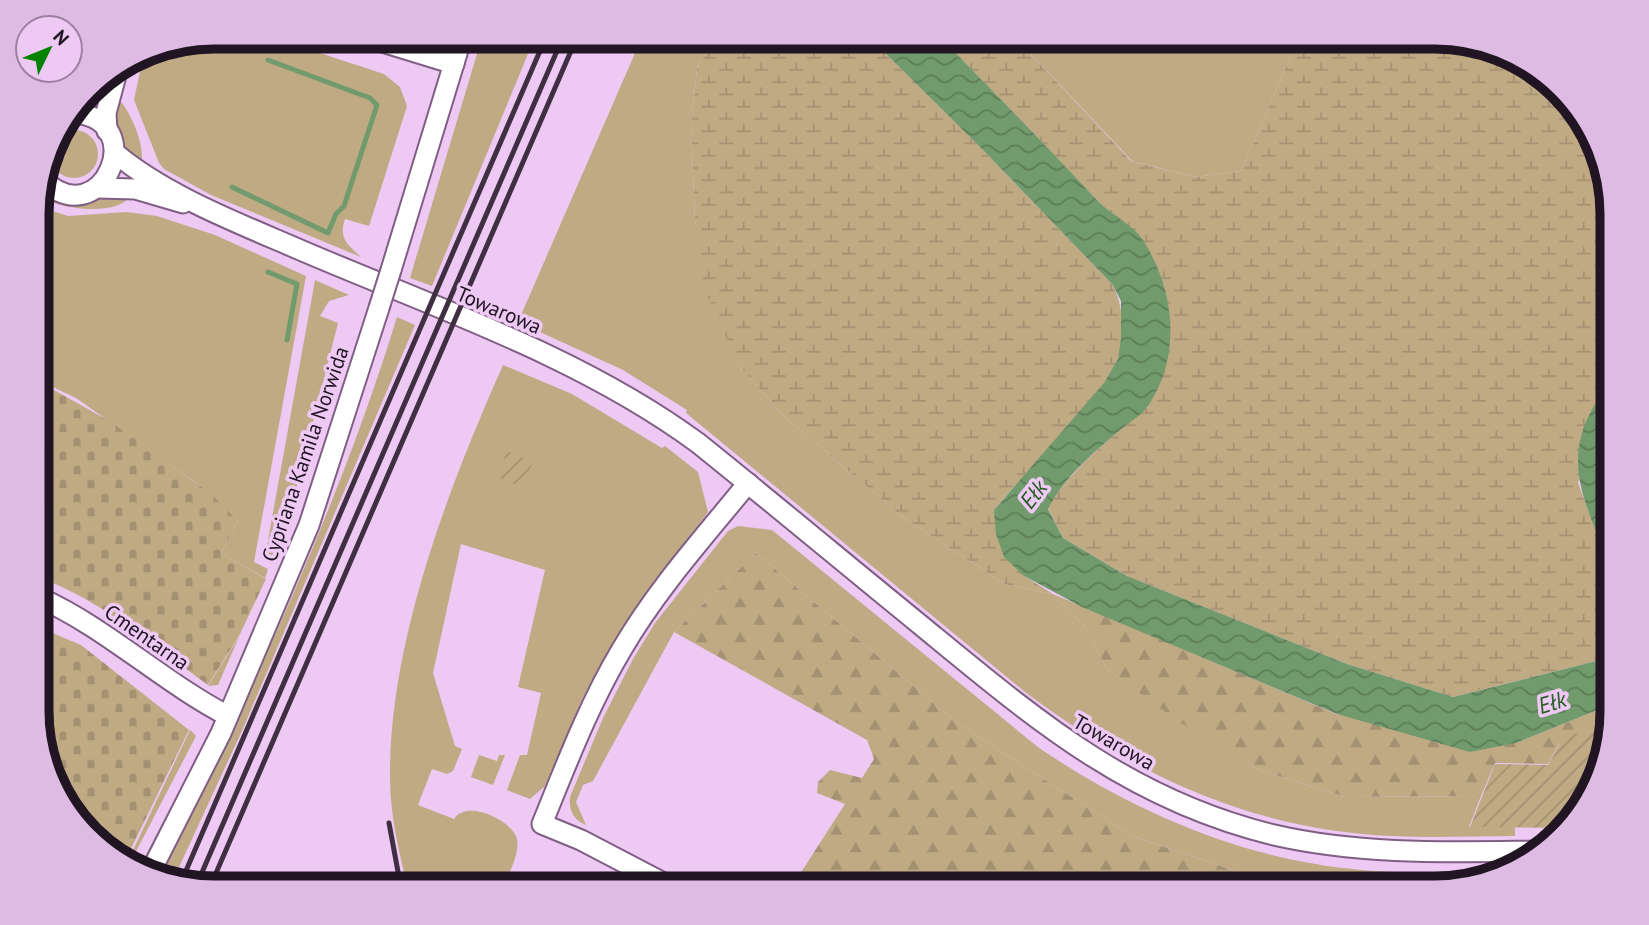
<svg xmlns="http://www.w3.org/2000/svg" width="1649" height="925" font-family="'PT Sans',sans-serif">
<defs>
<pattern id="forest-firs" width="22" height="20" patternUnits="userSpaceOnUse" patternTransform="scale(1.75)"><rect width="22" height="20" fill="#bfaa84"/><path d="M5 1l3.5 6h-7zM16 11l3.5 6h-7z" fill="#a49172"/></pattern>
<pattern id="wetland-marsh" width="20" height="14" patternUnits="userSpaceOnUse" patternTransform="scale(1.75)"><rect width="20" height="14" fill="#bfaa84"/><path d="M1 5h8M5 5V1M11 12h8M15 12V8" fill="none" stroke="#a49172"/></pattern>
<pattern id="cemetery-stones" width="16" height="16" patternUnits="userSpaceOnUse" patternTransform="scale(1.75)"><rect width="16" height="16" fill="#bfaa84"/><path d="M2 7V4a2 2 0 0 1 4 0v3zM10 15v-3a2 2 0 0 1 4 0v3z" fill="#a49172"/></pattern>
<pattern id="garden-furrows" width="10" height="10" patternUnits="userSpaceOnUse" patternTransform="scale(1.75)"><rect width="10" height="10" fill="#bfaa84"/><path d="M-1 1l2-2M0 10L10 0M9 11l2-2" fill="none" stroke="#a49172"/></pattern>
<pattern id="water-waves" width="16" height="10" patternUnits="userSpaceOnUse" patternTransform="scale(1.75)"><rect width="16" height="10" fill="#719b6c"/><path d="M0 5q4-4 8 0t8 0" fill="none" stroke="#5c7d58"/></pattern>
</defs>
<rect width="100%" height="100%" fill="#eec9f4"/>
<g fill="#bfaa84">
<path d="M 214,37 L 271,37 L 384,74 L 400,87 L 407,106 L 369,226 L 345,219 C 338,240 349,245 361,257 L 211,195 L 164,169 L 159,163 L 134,100 L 144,52 Z"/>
<path d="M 482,37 L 535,37 L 432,286 L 410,278 Z"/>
<path d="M 642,37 L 715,37 L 697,68 L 691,126 L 695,221 L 738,365 L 783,415 L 900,515 L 1004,584 L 1053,594 L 1084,626 L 1107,669 L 1177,720 L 1259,770 L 1346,797 L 1481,796 L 1469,827 L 1515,827 L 1515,836 C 1474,836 1433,838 1392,836 C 1252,830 1135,775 1025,692 L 686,413 L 687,410 L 623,370 L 518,322 Z"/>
<path d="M 1015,37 L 1299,37 L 1241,171 L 1195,177 L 1132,161 Z"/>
<path d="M 119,100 C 131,111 146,149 141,164 C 119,147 110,127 119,100 Z"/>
<circle cx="74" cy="154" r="24"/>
<path d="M 40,187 C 61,207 76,201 101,196 C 109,194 120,196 129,197 C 116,217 55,209 38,195 Z"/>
<path d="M 38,206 L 68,216 L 126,212 L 157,216 L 215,235 L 306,276 L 254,562 L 268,569 L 265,578 L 221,553 L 238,521 L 196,483 L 76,398 L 38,380 Z"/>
<path d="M 315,280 L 349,295 L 329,301 L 320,316 L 338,323 L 293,502 L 271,559 L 265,557 Z"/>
<path d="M 397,317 L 415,325 L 241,733 L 174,878 L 160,874 C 251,694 338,509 397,317 Z"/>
<path d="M 503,365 L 572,394 L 662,448 L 665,446 L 698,472 L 708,512 L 622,627 L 583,697 L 545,786 L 530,799 L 507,790 L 520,755 L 527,755 L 541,693 L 518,687 L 545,570 L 461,544 L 433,673 L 455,746 L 462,749 L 453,771 L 447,774 L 432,769 L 418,805 L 454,819 C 467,798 513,821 517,839 C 520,855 508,873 504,888 L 408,888 C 399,852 390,815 390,778 C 389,642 448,489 503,365 Z"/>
<path d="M 738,526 L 772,530 L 1039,748 C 1136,813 1244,860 1362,870 C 1401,874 1440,872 1480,872 L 1480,878 L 1446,888 L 1285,888 L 1132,836 L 957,723 L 756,553 L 674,632 L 593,781 L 583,785 L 576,802 L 586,825 C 573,819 569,811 570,797 L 603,718 L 633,659 L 655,623 L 728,531 Z"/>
<path d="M 239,637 L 218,685 L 208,686 Z"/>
<path d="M 212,728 L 142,869 L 139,868 Z"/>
<path d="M 190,730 L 196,736 L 129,865 L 126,865 Z"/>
<path d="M 479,755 L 497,761 L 499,755 L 505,755 L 493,785 L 471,777 Z"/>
</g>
<g fill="url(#forest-firs)">
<path d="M 756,553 L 957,723 L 1132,836 L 1285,888 L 922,888 L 901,878 L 883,888 L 791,888 L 845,804 L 817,793 L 818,782 L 830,770 L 862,778 L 874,759 L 867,740 L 674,632 Z"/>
<path d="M 1053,594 L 1336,714 L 1516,743 L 1612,704 L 1612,722 L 1602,756 L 1587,746 L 1559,744 L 1548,764 L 1495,763 L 1481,796 L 1346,797 L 1259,770 L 1176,720 L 1107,669 L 1084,626 Z"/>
</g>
<g fill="url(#wetland-marsh)">
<path d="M 715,37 L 869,37 L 983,150 L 1113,285 C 1123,305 1126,337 1118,359 C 1103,404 1026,469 994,510 L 1024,576 L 1053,594 L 1004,584 L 900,515 L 783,415 L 738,365 L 704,288 L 695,221 L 691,126 L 697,68 Z"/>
<path d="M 940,37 L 1015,37 L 1131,161 L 1195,177 L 1241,171 L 1299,37 L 1435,37 L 1523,60 L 1583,116 L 1612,202 L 1612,379 L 1607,384 L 1578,483 L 1612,574 L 1612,657 L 1453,697 L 1347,664 L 1127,576 L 1063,538 L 1048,508 C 1071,468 1112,437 1148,407 L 1142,238 L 1102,205 Z"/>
</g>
<g fill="url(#cemetery-stones)">
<path d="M 38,381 L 111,422 L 211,494 L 238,521 L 221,553 L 266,579 L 239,636 L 208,685 C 155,647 100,599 38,577 Z"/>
<path d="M 38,627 L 81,645 L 189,730 L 124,863 L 67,810 L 38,733 Z"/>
</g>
<g fill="url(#garden-furrows)">
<path d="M 507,451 L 533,462 L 522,487 L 497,477 Z"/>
<path d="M 1610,727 L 1589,799 L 1560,828 L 1470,827 L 1495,764 L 1548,765 L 1564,736 Z"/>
</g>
<g fill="url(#water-waves)">
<path d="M 869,37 L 940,37 C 993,91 1046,146 1099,202 C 1112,215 1133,225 1143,240 C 1175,290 1182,356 1148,406 C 1143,414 1131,421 1124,427 C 1096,450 1065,476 1048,509 L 1063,538 L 1127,576 L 1347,664 L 1453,697 L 1612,657 L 1612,704 L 1516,743 L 1470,752 L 1337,714 L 1082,607 L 1024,576 L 1004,557 L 996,534 L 994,510 L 1104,383 L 1118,359 L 1121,338 L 1121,301 L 1113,285 L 983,150 Z"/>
<path d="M 1612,379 L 1612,456 L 1607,475 L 1612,498 L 1612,574 C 1593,514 1557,468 1594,406 C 1599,396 1604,386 1612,379 Z"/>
</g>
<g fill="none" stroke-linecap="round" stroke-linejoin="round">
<g stroke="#719b6c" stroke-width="5">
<path d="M 232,187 L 328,233 L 336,214 L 344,206 L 377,105 L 370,98 L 268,60"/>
<path d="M 268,272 L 297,284 L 287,340"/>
</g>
<g stroke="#805f85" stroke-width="23">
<g id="minor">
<path d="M 366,37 L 454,64"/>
<path d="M 74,113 L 91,89"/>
<path d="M 107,131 L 106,113 L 118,68"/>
<path d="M 115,153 C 165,195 238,223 298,249 C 433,307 580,356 698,443 C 774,504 848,566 923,627 C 1035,719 1129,800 1274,835 C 1361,855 1449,852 1537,851"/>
<path d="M 42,179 C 102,238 153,117 72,113"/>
<path d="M 98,188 L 135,189 L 183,203"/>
<path d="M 391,270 L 462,37"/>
<path d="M 38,597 C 107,628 161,681 228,716"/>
<path d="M 151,871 L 221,733 L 309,525 L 379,308"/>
<path d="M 673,888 L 581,840 L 542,824 C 566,765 589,704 622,649 C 657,589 704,537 748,483"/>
</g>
</g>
<use href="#minor" stroke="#fff" stroke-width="19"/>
<g stroke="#402f42" stroke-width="5">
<path d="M 389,823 L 401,888"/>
<path d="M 182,880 L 546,37"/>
<path d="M 197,884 L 563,37"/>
<path d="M 210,887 L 577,37"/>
</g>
<g stroke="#805f85" stroke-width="23" stroke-linecap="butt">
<path id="minor-bridge" d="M 379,308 L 391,270"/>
</g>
<use href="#minor-bridge" stroke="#fff" stroke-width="19"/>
</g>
<g text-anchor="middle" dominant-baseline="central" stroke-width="7" stroke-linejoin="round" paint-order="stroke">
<g font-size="21" fill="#211423" stroke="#eec9f4">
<text transform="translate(499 310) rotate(23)">Towarowa</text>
<text transform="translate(305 454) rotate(-71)">Cypriana Kamila Norwida</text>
<text transform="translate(147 637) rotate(35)">Cmentarna</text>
<text transform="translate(1114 742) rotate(30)">Towarowa</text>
</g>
<g font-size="23" font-style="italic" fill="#265f22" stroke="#eec9f4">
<text transform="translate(1033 494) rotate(-52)">Ełk</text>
<text transform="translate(1552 702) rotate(-17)">Ełk</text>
</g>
</g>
<path d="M0 0H1649V925H0ZM214 49H1435A165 165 0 0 1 1600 214V711A165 165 0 0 1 1435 876H214A165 165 0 0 1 49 711V214A165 165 0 0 1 214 49Z" fill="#debbe3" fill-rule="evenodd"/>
<path fill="none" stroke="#211423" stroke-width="9" d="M214 49H1435A165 165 0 0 1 1600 214V711A165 165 0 0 1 1435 876H214A165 165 0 0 1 49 711V214A165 165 0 0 1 214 49Z"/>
<g transform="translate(49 49) rotate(47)"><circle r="33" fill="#eec9f4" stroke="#9c81a0" stroke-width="2"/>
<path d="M0-5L12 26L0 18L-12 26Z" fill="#058300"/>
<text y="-10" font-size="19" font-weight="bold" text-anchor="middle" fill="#211423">N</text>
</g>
</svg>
